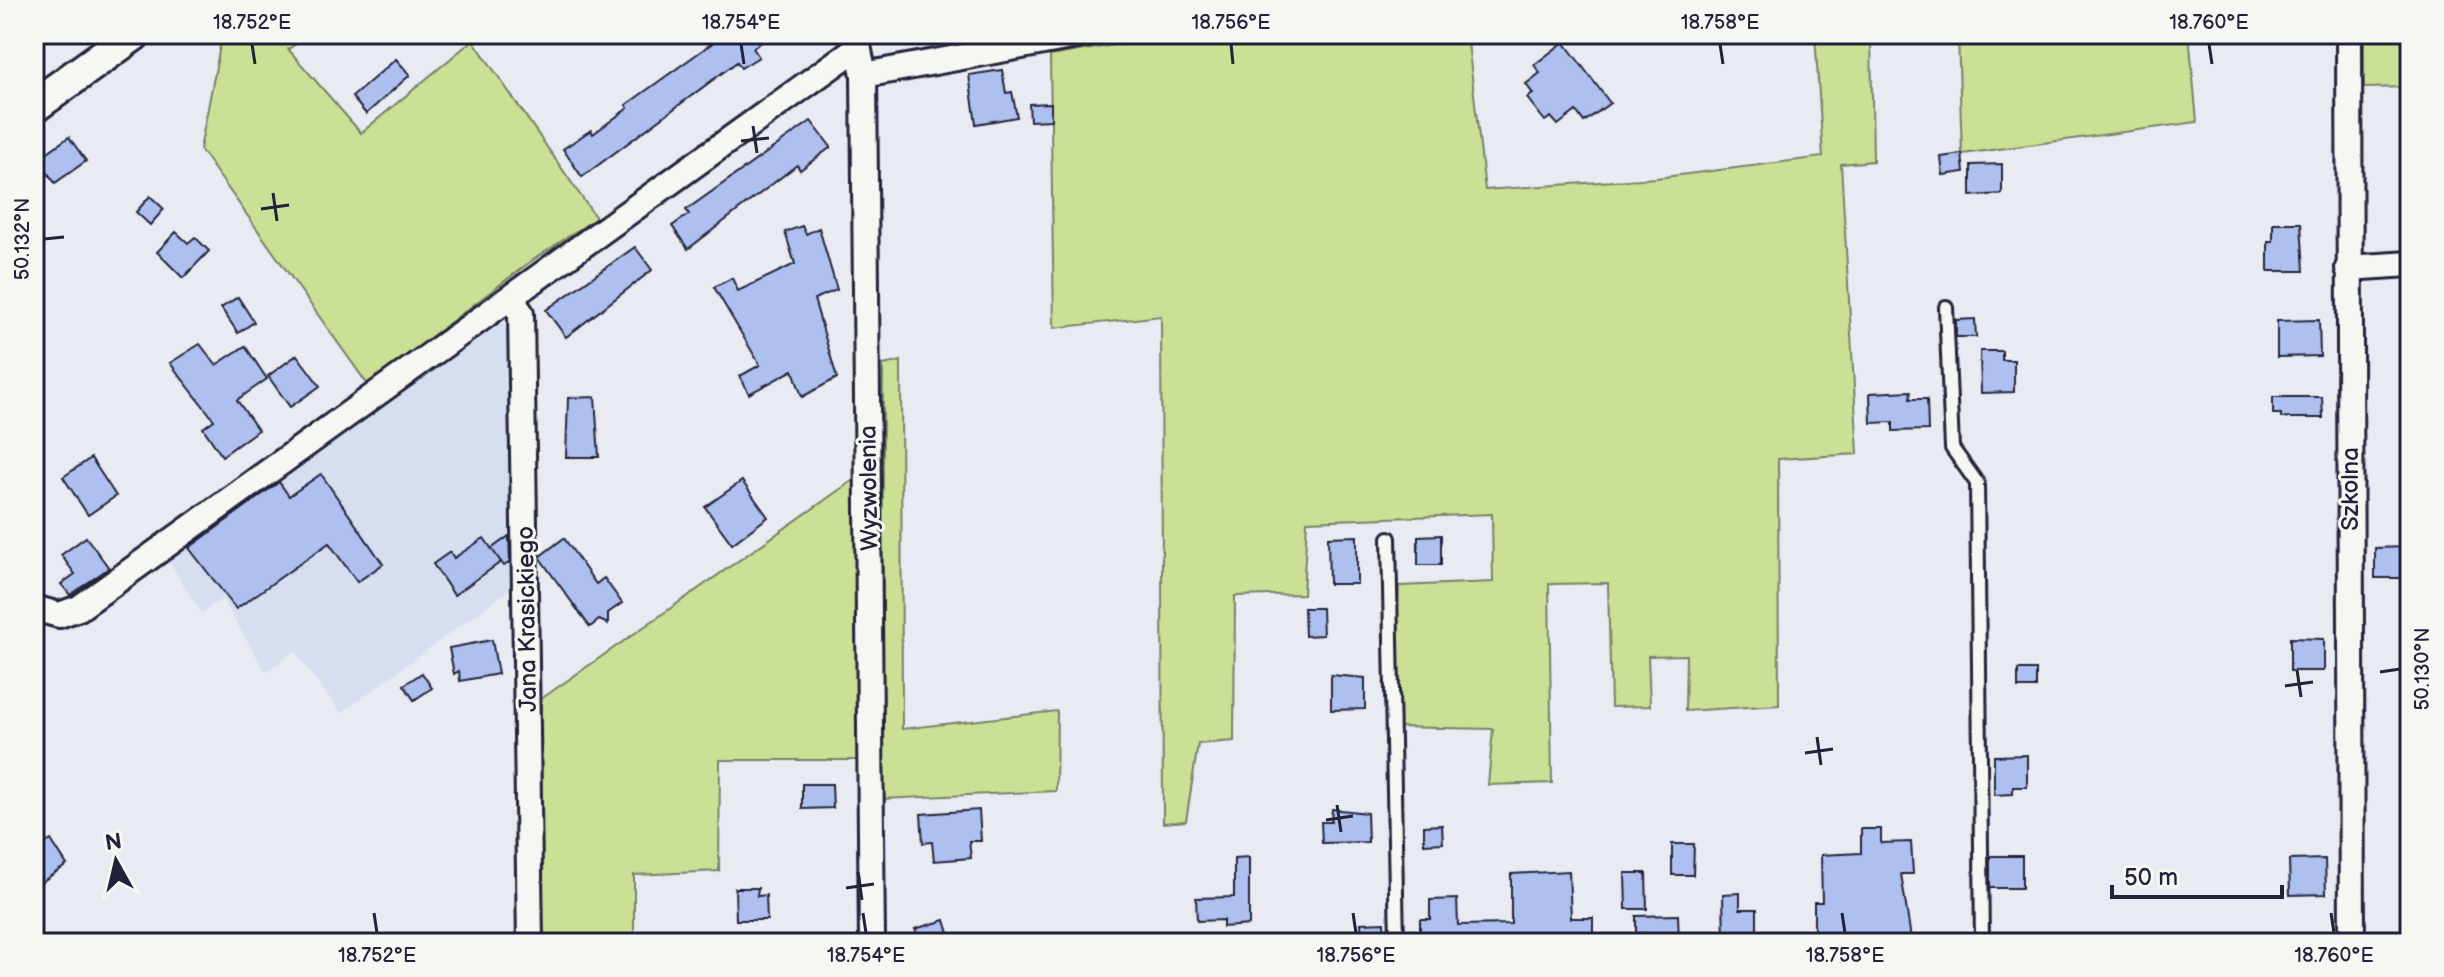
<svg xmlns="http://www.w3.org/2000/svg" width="2444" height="977" font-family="'Balsamiq Sans',sans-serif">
<rect width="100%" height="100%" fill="#e8ebf1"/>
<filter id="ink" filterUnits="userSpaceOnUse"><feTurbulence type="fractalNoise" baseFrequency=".0125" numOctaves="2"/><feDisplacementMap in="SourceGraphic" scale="16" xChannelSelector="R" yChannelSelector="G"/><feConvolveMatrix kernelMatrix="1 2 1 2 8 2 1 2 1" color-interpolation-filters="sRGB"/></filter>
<g filter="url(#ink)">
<path fill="#d7def0" d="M 494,317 L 516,334 L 520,582 L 341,713 L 294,651 L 266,672 L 222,599 L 201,613 L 167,558 Z"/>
<g fill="#cbe095" stroke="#768168" stroke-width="2">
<path d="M 228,34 L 313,34 L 288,49 L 361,133 L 473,40 L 596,218 L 530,262 L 368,385 L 200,149 L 221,41 Z"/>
<path d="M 1177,34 L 1467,34 L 1485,190 L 1656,178 L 1823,157 L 1815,34 L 1871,34 L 1873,161 L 1841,164 L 1858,454 L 1778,459 L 1779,705 L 1685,711 L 1686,655 L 1648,656 L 1650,706 L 1611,707 L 1608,583 L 1549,584 L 1552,783 L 1488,785 L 1493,729 L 1393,727 L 1399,586 L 1493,582 L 1492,514 L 1307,521 L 1303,594 L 1235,596 L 1234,741 L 1198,744 L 1186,821 L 1163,823 L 1161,316 L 1054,328 L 1050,56 Z"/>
<path d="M 1958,34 L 2189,34 L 2197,122 L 1962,154 Z"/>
<path d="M 2364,34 L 2410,34 L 2410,87 L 2364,88 Z"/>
<path d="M 901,361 L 902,729 L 1057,711 L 1056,791 L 882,799 L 883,365 Z"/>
<path d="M 855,479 L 857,760 L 720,760 L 719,871 L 634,875 L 634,943 L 542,943 L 541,699 Z"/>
</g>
<g fill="#aec0ef" stroke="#22223b" stroke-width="2">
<path d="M 725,34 L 773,34 L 753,48 L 759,57 L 741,68 L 737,62 L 582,177 L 563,149 L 591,130 L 593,134 L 628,108 L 626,105 Z"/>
<path d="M 1564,42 L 1610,103 L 1584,122 L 1576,111 L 1558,125 L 1551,117 L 1545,121 L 1527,98 L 1533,94 L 1526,84 L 1540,73 L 1534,65 Z"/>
<path d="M 396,59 L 410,75 L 366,114 L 352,97 Z"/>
<path d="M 1002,70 L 1006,93 L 1012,92 L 1017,117 L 976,124 L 969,75 Z"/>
<path d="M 1051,103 L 1051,120 L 1030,121 L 1029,104 Z"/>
<path d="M 811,121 L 831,147 L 800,170 L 797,165 L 688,249 L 672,226 L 689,214 L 686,210 Z"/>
<path d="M 69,137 L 86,161 L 55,183 L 38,159 Z"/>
<path d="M 1962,154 L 1964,172 L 1943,175 L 1941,157 Z"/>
<path d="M 2002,164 L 2002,194 L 1971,196 L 1971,165 Z"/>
<path d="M 150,196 L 164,209 L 150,225 L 136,212 Z"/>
<path d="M 2273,223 L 2301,223 L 2304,271 L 2268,271 L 2268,241 L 2273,241 Z"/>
<path d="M 802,226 L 806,234 L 819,228 L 837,290 L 814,299 L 837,378 L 802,397 L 793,370 L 749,394 L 740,376 L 760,365 L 714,287 L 732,278 L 738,291 L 795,264 L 785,232 Z"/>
<path d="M 176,232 L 188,243 L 195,237 L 209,251 L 183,278 L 157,252 Z"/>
<path d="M 635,247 L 652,270 L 566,337 L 546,310 Z"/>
<path d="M 238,297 L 254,322 L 238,333 L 221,308 Z"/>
<path d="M 1975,319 L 1976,337 L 1956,337 L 1956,320 Z"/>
<path d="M 2319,320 L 2320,356 L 2277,357 L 2277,321 Z"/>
<path d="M 200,344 L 216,365 L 245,346 L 267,379 L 237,400 L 258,430 L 222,456 L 203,428 L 214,420 L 170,363 Z"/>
<path d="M 1980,351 L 2002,351 L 2002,360 L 2014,360 L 2014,392 L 1981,393 Z"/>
<path d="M 297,355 L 320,386 L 290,407 L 268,376 Z"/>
<path d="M 1911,391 L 1910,399 L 1927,399 L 1928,430 L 1893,431 L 1893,422 L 1871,423 L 1870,393 Z"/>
<path d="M 595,397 L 599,457 L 566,457 L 568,398 Z"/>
<path d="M 2273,397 L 2322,397 L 2323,418 L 2281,418 L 2281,414 L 2273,414 Z"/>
<path d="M 91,458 L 116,496 L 88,515 L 63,477 Z"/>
<path d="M 321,474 L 383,564 L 357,582 L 329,543 L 236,609 L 189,548 L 279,482 L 289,496 Z"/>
<path d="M 742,481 L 768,517 L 732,544 L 705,507 Z"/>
<path d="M 1441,535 L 1441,565 L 1418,565 L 1418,536 Z"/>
<path d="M 509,536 L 510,562 L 504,566 L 491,549 Z"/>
<path d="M 1357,536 L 1357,584 L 1329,584 L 1328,537 Z"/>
<path d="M 86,537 L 109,568 L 70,595 L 61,584 L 75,574 L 61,555 Z"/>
<path d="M 484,538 L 501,562 L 454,595 L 433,564 L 450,552 L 454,558 Z"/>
<path d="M 564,538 L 596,584 L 604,578 L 622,603 L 608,613 L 608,624 L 599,620 L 590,627 L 539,557 Z"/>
<path d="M 2406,547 L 2406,578 L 2375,578 L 2375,548 Z"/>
<path d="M 1304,608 L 1322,608 L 1323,635 L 1305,636 Z"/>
<path d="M 2290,638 L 2324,639 L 2324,671 L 2290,671 Z"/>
<path d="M 492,640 L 498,674 L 460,681 L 459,671 L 454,674 L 449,648 Z"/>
<rect x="2018" y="670" width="18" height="18"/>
<path d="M 422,673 L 432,688 L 414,700 L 404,685 Z"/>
<path d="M 1331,675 L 1365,678 L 1365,709 L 1331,710 Z"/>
<path d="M 2027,755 L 2027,787 L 2013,787 L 2013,794 L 1994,795 L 1994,756 Z"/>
<path d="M 802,784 L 832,784 L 833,808 L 802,809 Z"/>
<path d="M 1332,809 L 1367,813 L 1368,842 L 1322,843 L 1321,822 L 1331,822 Z"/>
<path d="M 979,810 L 981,841 L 969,841 L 971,858 L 934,861 L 932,842 L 923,843 L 921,814 Z"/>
<path d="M 1442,825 L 1443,843 L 1424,844 L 1424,826 Z"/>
<path d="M 1861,829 L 1881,829 L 1881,843 L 1911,842 L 1913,874 L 1901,874 L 1911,938 L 1814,942 L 1814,902 L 1822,902 L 1821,855 L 1861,853 Z"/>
<path d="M 51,840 L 67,865 L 34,887 L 34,850 Z"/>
<path d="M 1672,844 L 1694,844 L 1693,875 L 1672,875 Z"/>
<rect x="1990" y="856" width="32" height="32"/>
<path d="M 1249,857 L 1249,925 L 1223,927 L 1223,920 L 1197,921 L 1196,898 L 1234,897 L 1234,858 Z"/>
<path d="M 2325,859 L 2326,894 L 2290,895 L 2289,860 Z"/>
<path d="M 1569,871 L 1571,918 L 1593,918 L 1593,943 L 1420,943 L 1420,919 L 1430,919 L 1430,900 L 1457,899 L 1458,925 L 1511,924 L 1511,874 Z"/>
<path d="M 1625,873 L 1646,873 L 1647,909 L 1626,909 Z"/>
<path d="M 735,888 L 758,888 L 757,896 L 766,895 L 767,920 L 736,920 Z"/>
<path d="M 1740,893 L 1740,909 L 1757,909 L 1757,937 L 1749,938 L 1749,943 L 1724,943 L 1723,894 Z"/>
<path d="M 1678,915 L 1679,943 L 1648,943 L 1647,933 L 1636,933 L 1636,916 Z"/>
<path d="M 945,920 L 952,943 L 920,943 L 915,929 Z"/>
<path d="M 1384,922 L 1385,943 L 1362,943 L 1361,923 Z"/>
</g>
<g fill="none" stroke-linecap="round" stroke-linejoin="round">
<g stroke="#22223b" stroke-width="18">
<g id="service">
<path d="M 1946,307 L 1952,448 L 1977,483 L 1982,943"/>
<path d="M 1389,538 L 1397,943"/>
</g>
</g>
<g stroke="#22223b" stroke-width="30">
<g id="minor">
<path d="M 2349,34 L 2352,943"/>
<path d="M 856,36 L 864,75 L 872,943"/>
<path d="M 864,75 L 1087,34"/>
<path d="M 2348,268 L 2410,264"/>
<path d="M 511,299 L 521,313 L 530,943"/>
<path d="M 34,608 L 59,615 L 79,608 L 858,47"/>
</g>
</g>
<g stroke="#22223b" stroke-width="38">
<path id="secondary" d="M 34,106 L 134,34"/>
</g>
<g stroke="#22223b" stroke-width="4" stroke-dasharray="6 6" stroke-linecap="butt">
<path d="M 2372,935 L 2410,933"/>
<path d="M 2274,943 L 2332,938"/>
</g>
<use href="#service" stroke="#f6f6f2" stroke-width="12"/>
<use href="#minor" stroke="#f6f6f2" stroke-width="24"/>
<use href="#secondary" stroke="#f6f6f2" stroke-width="32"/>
</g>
</g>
<path fill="none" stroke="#22223b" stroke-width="3" d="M 252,44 L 255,64M 741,44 L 744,64M 1231,44 L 1233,64M 1720,44 L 1723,64M 2209,44 L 2212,64M 753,126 L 757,153M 741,141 L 769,138M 273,193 L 277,221M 261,209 L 289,205M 44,239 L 64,237M 2297,670 L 2301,697M 2380,672 L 2400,669M 2285,686 L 2313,682M 1817,737 L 1821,765M 1805,753 L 1833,749M 1337,805 L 1341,832M 1326,820 L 1353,816M 858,872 L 862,900M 846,888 L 874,884M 374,913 L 377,933M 863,913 L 866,933M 1353,913 L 1356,933M 1842,913 L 1845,933M 2331,913 L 2334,933"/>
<g text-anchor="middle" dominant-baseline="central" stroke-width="6" stroke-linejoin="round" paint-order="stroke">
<g font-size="24" fill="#22223b" stroke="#f6f6f2">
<text transform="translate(869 488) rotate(-91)">Wyzwolenia</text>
<text transform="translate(2350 489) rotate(-90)">Szkolna</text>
<text transform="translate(527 619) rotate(-91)">Jana Krasickiego</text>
</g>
</g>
<rect width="2444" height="977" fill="none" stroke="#f6f6f2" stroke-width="88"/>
<g transform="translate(116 861) rotate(352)" stroke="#f6f6f2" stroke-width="6" paint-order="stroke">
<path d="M0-6L14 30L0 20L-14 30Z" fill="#22223b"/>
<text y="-12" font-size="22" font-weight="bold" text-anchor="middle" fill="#22223b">N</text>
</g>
<path d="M2112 885v12h170v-12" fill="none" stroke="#22223b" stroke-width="4"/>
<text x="2124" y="885" font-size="24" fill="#22223b" stroke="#f6f6f2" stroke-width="6" paint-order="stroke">50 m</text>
<rect x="44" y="44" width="2356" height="889" fill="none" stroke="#22223b" stroke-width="3"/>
<g font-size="20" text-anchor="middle" fill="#22223b">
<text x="252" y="29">18.752°E</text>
<text x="741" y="29">18.754°E</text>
<text x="1231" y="29">18.756°E</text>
<text x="1720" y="29">18.758°E</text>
<text x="2209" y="29">18.760°E</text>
<text transform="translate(22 239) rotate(-90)" y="7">50.132°N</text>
<text transform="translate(2422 669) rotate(-90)" y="7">50.130°N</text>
<text x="377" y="962">18.752°E</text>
<text x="866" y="962">18.754°E</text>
<text x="1356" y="962">18.756°E</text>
<text x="1845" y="962">18.758°E</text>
<text x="2334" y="962">18.760°E</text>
</g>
</svg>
